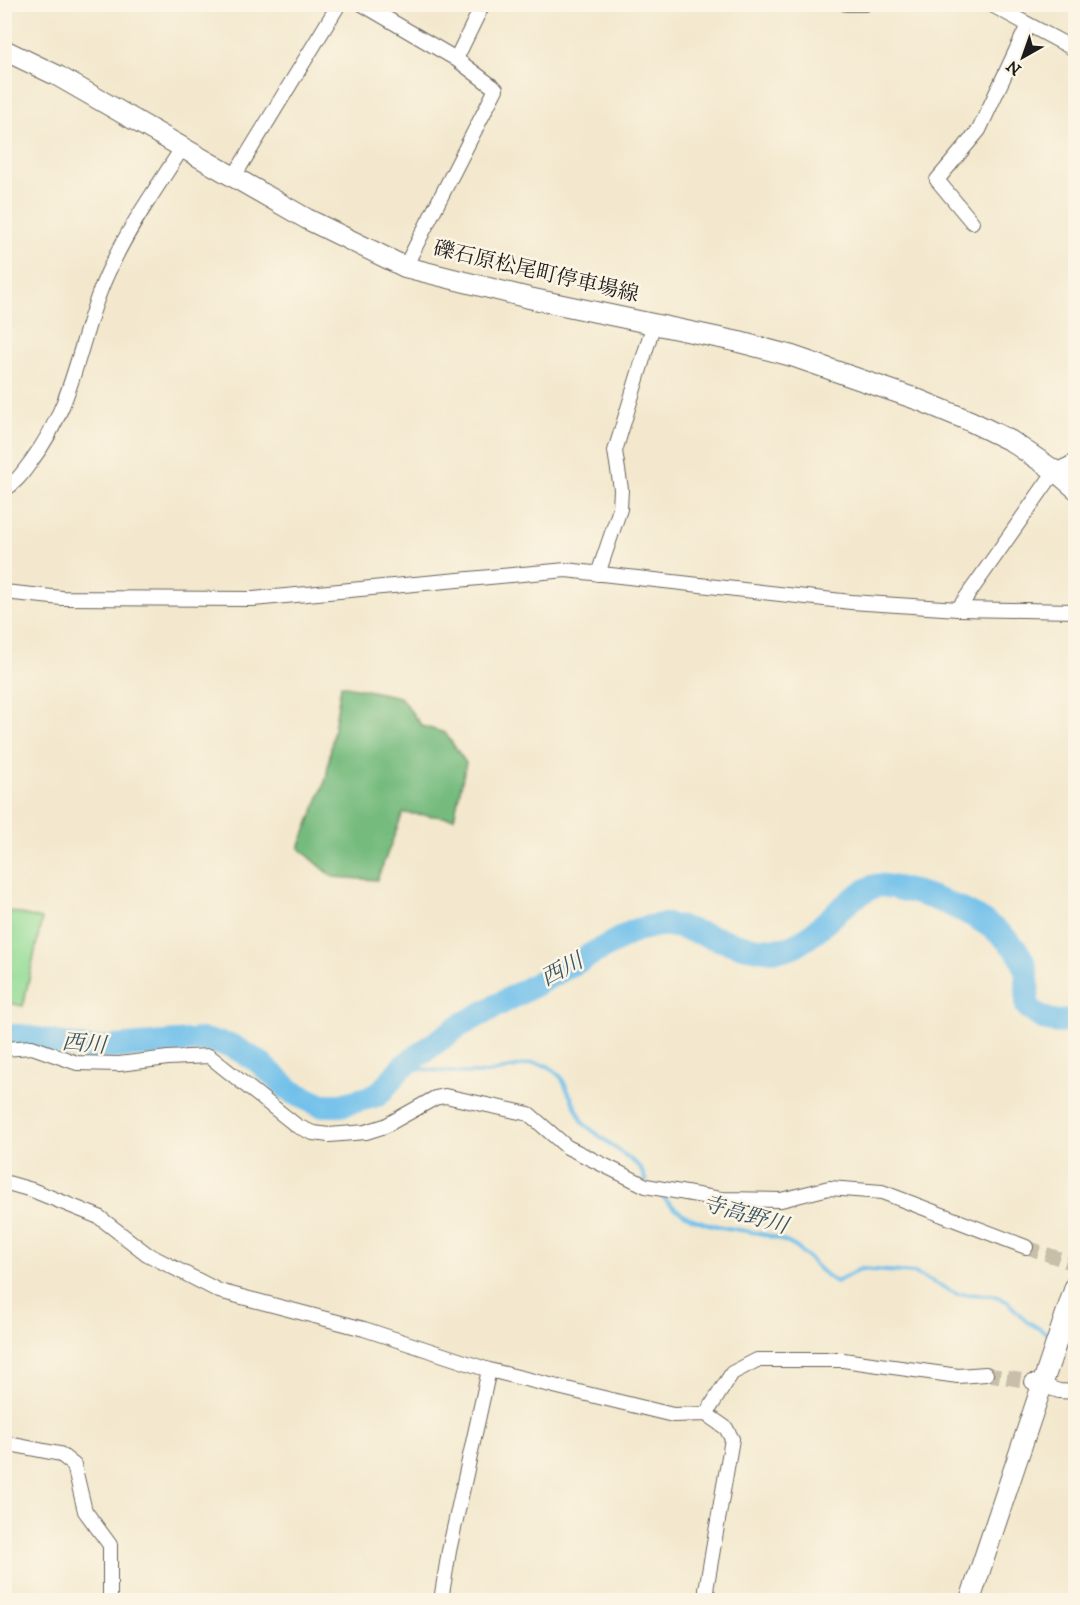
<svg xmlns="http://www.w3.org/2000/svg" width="1080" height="1605" font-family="'IM FELL DW Pica','Noto Serif JP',serif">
<rect width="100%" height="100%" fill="#fcf5e5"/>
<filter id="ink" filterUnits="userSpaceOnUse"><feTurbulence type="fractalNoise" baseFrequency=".0167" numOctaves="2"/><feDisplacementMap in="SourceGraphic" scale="12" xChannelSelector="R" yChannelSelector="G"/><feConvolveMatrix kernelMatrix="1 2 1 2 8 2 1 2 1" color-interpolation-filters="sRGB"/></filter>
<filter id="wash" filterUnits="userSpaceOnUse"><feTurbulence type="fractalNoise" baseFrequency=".008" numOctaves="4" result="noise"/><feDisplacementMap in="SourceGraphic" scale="24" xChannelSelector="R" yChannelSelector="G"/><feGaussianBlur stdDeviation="1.35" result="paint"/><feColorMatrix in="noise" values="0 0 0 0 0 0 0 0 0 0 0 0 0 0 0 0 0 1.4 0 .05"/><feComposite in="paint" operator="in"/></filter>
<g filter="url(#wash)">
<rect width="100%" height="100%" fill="#f3e8cd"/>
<path fill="#93db95" stroke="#587c58" stroke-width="1.5" d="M 5,910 L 42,919 L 23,1006 L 5,1002 Z"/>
<path fill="#76bb7e" stroke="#496c4d" stroke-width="1.5" d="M 341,685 L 400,697 L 422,726 L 445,733 L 466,763 L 454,818 L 403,813 L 377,880 L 333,877 L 299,848 L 326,779 Z"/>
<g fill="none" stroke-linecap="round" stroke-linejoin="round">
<g stroke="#70c0eb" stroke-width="4">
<path d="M 402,1067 L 460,1073 L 488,1073 L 534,1063 L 548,1066 L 561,1077 L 584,1124 L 640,1167 L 646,1181"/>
<path d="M 658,1192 C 665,1199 671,1206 679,1211 C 711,1234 758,1225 794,1246 C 810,1256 819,1273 836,1282 L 860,1269 L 915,1273 L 957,1294 L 993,1295 L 1008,1302 L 1025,1320 L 1053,1337"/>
<path d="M 1063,1342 L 1076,1348"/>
</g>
<path stroke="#70c0eb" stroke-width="24" d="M 4,1036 L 22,1036 L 90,1049 L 202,1040 L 232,1046 L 259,1062 L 292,1092 L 320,1105 L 341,1105 L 378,1095 L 402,1067 L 459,1026 L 636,930 C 646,928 658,924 668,925 C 706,931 743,954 783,949 C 812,945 841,899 875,886 C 882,884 890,887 897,888 C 936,896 995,919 1019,954 C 1030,969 1027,989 1027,1006 C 1042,1021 1055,1025 1076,1019"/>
</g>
</g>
<g filter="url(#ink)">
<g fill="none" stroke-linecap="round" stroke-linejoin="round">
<g stroke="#c8bfaa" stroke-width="14" stroke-dasharray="14 7" stroke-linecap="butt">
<path d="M 1026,1247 L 1075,1264"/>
<path d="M 986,1374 L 1032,1382"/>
</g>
<g stroke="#67635a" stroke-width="16">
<g id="street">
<path d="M 362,4 L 456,59 L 496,89 L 405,267"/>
<path d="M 846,4 L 865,4"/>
<path d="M 990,4 L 1076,50"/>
<path d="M 456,59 L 483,4"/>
<path d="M 233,178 L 339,4"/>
<path d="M 972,222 L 937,180 L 979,130 L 1028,25"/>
<path d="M 4,490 C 17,482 24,471 32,460 C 79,398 79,328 113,262 C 132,222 159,185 182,148"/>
<path d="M 598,574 L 620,509 L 621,489 L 615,451 L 654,323"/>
<path d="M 4,592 L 62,598 L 253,599 L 566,570 L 851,602 L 958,609 L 1076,611"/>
<path d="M 958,609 L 1055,471 L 1076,461"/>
<path d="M 4,1049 L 32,1047 L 77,1063 L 119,1064 L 168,1058 L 209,1056 L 297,1126 L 313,1133 L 329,1135 L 366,1132 L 385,1126 L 435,1098 L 445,1096 L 529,1114 L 567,1147 L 646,1186 L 720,1199 L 781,1200 L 829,1188 L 882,1192 L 1026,1247"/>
<path d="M 4,1182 L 32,1190 L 99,1217 L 147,1254 L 219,1291 L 364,1329 L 489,1370 L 673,1415 L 706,1414 L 726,1428 L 732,1439 L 706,1590 L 711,1600"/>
<path d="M 1075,1264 L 1076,1264"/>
<path d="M 1032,1382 L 1059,1391 L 1076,1392"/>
<path d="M 706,1414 L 732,1373 L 757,1360 L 843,1360 L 958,1376 L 986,1374"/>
<path d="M 4,1443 L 60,1454 L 74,1465 L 85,1511 L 110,1545 L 110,1600"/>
<path d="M 441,1600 L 449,1551 L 489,1370"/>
</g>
</g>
<g stroke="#67635a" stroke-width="22">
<g id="secondary">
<path d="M 4,50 L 58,76 L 307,219 L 405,267 L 529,298 L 739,342 L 792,356 L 919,400 L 970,421 L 1011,441 L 1055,471 L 1076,489"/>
<path d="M 970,1600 L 1076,1284"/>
</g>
</g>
<use href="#street" stroke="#fff" stroke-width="14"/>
<use href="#secondary" stroke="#fff" stroke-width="20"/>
</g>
</g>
<g text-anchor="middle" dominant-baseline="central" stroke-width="5" stroke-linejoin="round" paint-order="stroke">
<g font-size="21" fill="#1c1c1c" stroke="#fcf5e5">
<text transform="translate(536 272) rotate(13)">礫石原松尾町停車場線</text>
</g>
<g font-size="22" font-style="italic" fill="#395564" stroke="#fcf5e5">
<text transform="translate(562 970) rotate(-28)">西川</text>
<text transform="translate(84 1044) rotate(5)">西川</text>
<text transform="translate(745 1215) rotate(16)">寺高野川</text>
</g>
</g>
<rect width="1080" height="1605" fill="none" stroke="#fcf5e5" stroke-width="24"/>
<g transform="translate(1023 57) rotate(220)" stroke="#fcf5e5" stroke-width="4.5" paint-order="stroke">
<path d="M0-4.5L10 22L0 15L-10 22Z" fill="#1c1c1c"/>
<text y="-9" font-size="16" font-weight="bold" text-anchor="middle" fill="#1c1c1c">N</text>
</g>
</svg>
